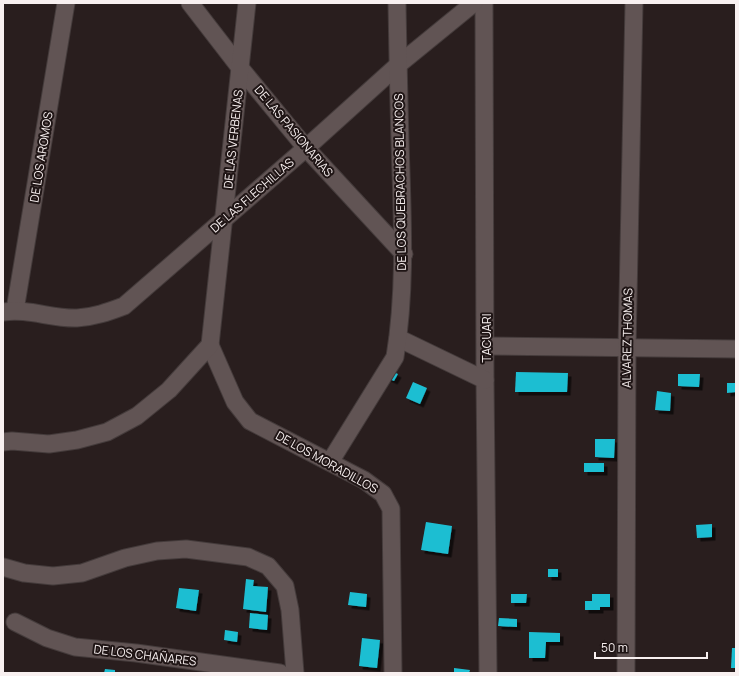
<svg xmlns="http://www.w3.org/2000/svg" width="739" height="676" font-family="Manrope,sans-serif">
<defs>
<filter id="shadow"><feDropShadow dx="3.5" dy="3.5" stdDeviation="0" flood-color="#0009"/></filter>
</defs>
<rect width="100%" height="100%" fill="#291e1e"/>
<g fill="#1fbed2" filter="url(#shadow)">
<path d="M 389,370 L 398,374 L 394,381 L 385,377 Z"/>
<path d="M 516,372 L 568,373 L 567,392 L 515,392 Z"/>
<path d="M 678,374 L 700,374 L 699,387 L 678,386 Z"/>
<path d="M 413,382 L 427,388 L 420,404 L 406,398 Z"/>
<path d="M 727,383 L 736,383 L 736,392 L 727,393 Z"/>
<path d="M 657,391 L 671,393 L 670,411 L 655,410 Z"/>
<path d="M 595,439 L 615,439 L 614,458 L 595,457 Z"/>
<rect x="584" y="463" width="20" height="9"/>
<path d="M 426,522 L 452,526 L 448,554 L 421,550 Z"/>
<path d="M 712,524 L 712,537 L 697,538 L 696,525 Z"/>
<rect x="548" y="569" width="10" height="8"/>
<path d="M 246,579 L 254,580 L 253,586 L 268,587 L 266,612 L 243,609 Z"/>
<path d="M 179,588 L 199,590 L 196,611 L 176,608 Z"/>
<path d="M 350,592 L 367,594 L 366,607 L 348,605 Z"/>
<path d="M 511,594 L 527,594 L 526,603 L 511,603 Z"/>
<path d="M 592,594 L 610,594 L 610,607 L 600,607 L 600,610 L 585,610 L 585,601 L 592,601 Z"/>
<path d="M 250,613 L 268,615 L 267,630 L 249,628 Z"/>
<path d="M 499,618 L 517,619 L 517,627 L 498,626 Z"/>
<path d="M 225,630 L 238,632 L 237,642 L 224,640 Z"/>
<path d="M 529,632 L 560,633 L 560,642 L 546,642 L 545,658 L 529,658 Z"/>
<path d="M 362,638 L 380,640 L 377,668 L 359,666 Z"/>
<path d="M 732,648 L 736,648 L 736,668 L 731,668 Z"/>
<path d="M 454,668 L 470,670 L 469,673 L 454,673 Z"/>
<path d="M 105,669 L 115,670 L 115,673 L 104,673 Z"/>
</g>
<g fill="none" stroke-linecap="round" stroke-linejoin="round">
<g stroke="#443b3b" stroke-width="19">
<g id="street">
<path d="M 190,3 L 241,69 L 306,148 L 404,254"/>
<path d="M 484,3 L 485,380 L 488,673"/>
<path d="M 15,310 L 66,3"/>
<path d="M 3,312 C 28,308 52,319 77,318 C 94,317 108,312 124,306 L 306,148 L 398,65 L 474,3"/>
<path d="M 398,338 L 485,380"/>
<path d="M 210,345 L 235,402 L 250,421 L 364,480 L 383,494 L 391,509 L 393,673"/>
<path d="M 486,346 L 736,349"/>
<path d="M 3,442 L 12,441 L 49,444 L 77,440 L 107,432 L 137,416 L 169,390 L 210,345 L 247,3"/>
<path d="M 330,462 L 395,357 C 405,296 403,234 401,172 C 399,116 398,60 397,3"/>
<path d="M 3,567 L 24,573 L 53,576 L 82,573 L 125,558 L 157,551 L 186,549 L 248,557 L 268,566 L 285,586 L 290,610 L 295,673"/>
<path d="M 15,622 L 47,638 L 75,647 L 136,653 L 280,673"/>
<path d="M 626,673 L 627,348 L 634,3"/>
</g>
</g>
<use href="#street" stroke="#615454" stroke-width="17"/>
</g>
<g text-anchor="middle" dominant-baseline="central" stroke-width="4" stroke-linejoin="round" paint-order="stroke">
<g font-size="12" fill="#f8f0f0" stroke="#1f1515">
<text transform="translate(294 131) rotate(50)">DE LAS PASIONARIAS</text>
<text transform="translate(233 139) rotate(-84)">DE LAS VERBENAS</text>
<text transform="translate(41 157) rotate(-81)">DE LOS AROMOS</text>
<text transform="translate(400 182) rotate(-91)">DE LOS QUEBRACHOS BLANCOS</text>
<text transform="translate(252 195) rotate(-41)">DE LAS FLECHILLAS</text>
<text transform="translate(486 338) rotate(-90)">TACUARI</text>
<text transform="translate(627 338) rotate(-89)">ALVAREZ THOMAS</text>
<text transform="translate(327 462) rotate(29)">DE LOS MORADILLOS</text>
<text transform="translate(145 655) rotate(7)">DE LOS CHAÑARES</text>
</g>
</g>
<rect width="739" height="676" fill="none" stroke="#f8f0f0" stroke-width="8"/>
<path d="M595 652v6h112v-6" fill="none" stroke="#f8f0f0" stroke-width="2"/>
<text x="601" y="652" font-size="12" fill="#f8f0f0" stroke="#1f1515" stroke-width="3" paint-order="stroke">50 m</text>
</svg>
